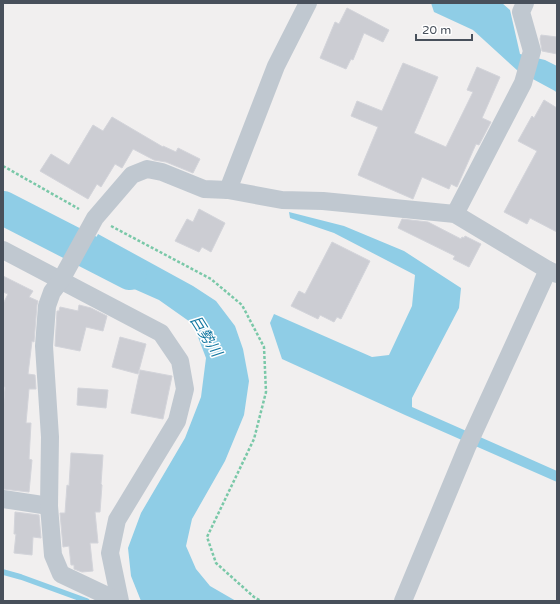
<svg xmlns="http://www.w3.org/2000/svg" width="560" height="604" font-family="'Varela Round','Noto Sans JP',sans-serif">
<rect width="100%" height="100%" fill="#f1efef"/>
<g fill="#8fcde6">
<path d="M 431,3 L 502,3 L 510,10 L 520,54 L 545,60 L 557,66 L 557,93 L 555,91 L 518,71 L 473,30 L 434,12 Z"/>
<path d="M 289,212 L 344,226 L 404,251 L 461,288 L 459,308 L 412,398 L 412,407 L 557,471 L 557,482 L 405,415 L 282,359 L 270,323 L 274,314 L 372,357 L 389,355 L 412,306 L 415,275 L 334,233 L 290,218 Z"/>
<path d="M 98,234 L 193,286 L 216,301 L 235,326 L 243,349 L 249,381 L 244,415 L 225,461 L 192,519 L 186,546 L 196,569 L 210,586 L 236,601 L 141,601 L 131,576 L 128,548 L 141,513 L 185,438 L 201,397 L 206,358 L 193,324 L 159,300 L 82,266 Z"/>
</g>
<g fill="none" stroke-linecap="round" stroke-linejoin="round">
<path stroke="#8fcde6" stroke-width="5.5" d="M 3,572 L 21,577 L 87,601"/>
<path stroke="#8fcde6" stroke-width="34" d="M 3,208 L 130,273"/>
</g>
<g fill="#cccdd3" stroke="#d3d4da">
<path d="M 347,8 L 389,30 L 383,42 L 364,33 L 353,60 L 351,59 L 346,69 L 320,58 L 335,22 L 339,24 Z"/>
<path d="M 541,35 L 557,37 L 557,54 L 542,51 L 540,39 Z"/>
<path d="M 403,63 L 438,77 L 414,133 L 446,147 L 473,92 L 467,90 L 477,67 L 500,77 L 482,118 L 491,122 L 479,145 L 476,144 L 457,187 L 451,184 L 449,189 L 422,177 L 413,199 L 358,175 L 378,127 L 351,116 L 357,101 L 382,111 Z"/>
<path d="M 544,100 L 557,108 L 557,232 L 530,218 L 527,224 L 504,212 L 537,151 L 518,141 L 532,116 L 534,118 Z"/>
<path d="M 112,117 L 163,147 L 163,146 L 176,152 L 178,148 L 200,159 L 193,173 L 166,162 L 154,160 L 133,149 L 122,168 L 115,164 L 101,187 L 97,184 L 88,199 L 40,171 L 51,154 L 69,165 L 93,125 L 103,131 Z"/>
<path d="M 199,209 L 225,223 L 211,252 L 202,247 L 199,252 L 175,241 L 187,219 L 193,222 Z"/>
<path d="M 402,219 L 428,222 L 461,239 L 462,237 L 464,238 L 465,236 L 481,244 L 469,267 L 453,259 L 455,256 L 398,228 Z"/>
<path d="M 332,242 L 370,261 L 341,319 L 337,317 L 334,322 L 320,315 L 318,319 L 291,306 L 299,291 L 305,294 Z"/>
<path d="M 3,276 L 33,291 L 29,297 L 38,301 L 37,305 L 34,342 L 32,341 L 28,374 L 35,375 L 36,389 L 29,389 L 26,423 L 31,423 L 29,459 L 32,460 L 29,492 L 3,489 L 3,412 L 5,387 L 3,387 L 3,304 L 8,294 L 3,292 Z"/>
<path d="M 79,305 L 91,308 L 107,316 L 103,331 L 86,327 L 80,351 L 55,346 L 57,311 L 59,311 L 60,307 L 78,311 Z"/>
<path d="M 120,337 L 146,344 L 138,374 L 112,367 Z"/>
<path d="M 140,370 L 172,376 L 163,419 L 131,413 Z"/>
<path d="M 78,388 L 108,390 L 106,408 L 77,405 Z"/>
<path d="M 71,453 L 103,455 L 101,484 L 102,485 L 100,512 L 95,512 L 98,543 L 90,543 L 93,571 L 82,572 L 74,569 L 74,565 L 71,565 L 69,546 L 63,547 L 60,513 L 65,513 L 67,485 L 69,486 Z"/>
<path d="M 15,512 L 39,515 L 41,538 L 33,537 L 32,555 L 14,553 L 16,534 L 14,534 Z"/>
</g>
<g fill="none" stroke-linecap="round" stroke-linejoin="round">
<g stroke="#7ac8a8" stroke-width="2.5" stroke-dasharray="3 2" stroke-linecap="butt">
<path d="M 3,166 L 79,209"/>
<path d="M 111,226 L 211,279 L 242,305 L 264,347 L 266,392 L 254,439 L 207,537 L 216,563 L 254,597 L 261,601"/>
</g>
<g stroke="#c0c8d0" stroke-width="18">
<path d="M 228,190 L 276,66 L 308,3"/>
<path d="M 455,214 L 523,83 L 532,51 L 521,12 L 525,3"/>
<path d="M 3,250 L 161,333 L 180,361 L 185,389 L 177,421 L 117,520 L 110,553 L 120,601"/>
<path d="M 3,499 L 49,506"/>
<path d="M 118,601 L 61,574 L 53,555 L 49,506 L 50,437 L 44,346 L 47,306 L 52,292 L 61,280 L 95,218 L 132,175 L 147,169 L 162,172 L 204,189 L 228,190 L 282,200 L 323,201 L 455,214 L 548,270 L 557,274"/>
<path d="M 403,601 L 467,447 L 548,270"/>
</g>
</g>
<g text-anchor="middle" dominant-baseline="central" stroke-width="3" stroke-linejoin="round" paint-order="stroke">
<g font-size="15" font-style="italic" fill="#1578a1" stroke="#fff">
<text transform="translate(206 336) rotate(58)">巨勢川</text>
</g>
</g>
<rect width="560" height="604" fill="none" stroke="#48505b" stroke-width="8"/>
<path d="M416 34v6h56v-6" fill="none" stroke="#48505b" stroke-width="2"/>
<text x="422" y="34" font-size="12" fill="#48505b" stroke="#ffffff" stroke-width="3" paint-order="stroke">20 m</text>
</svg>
